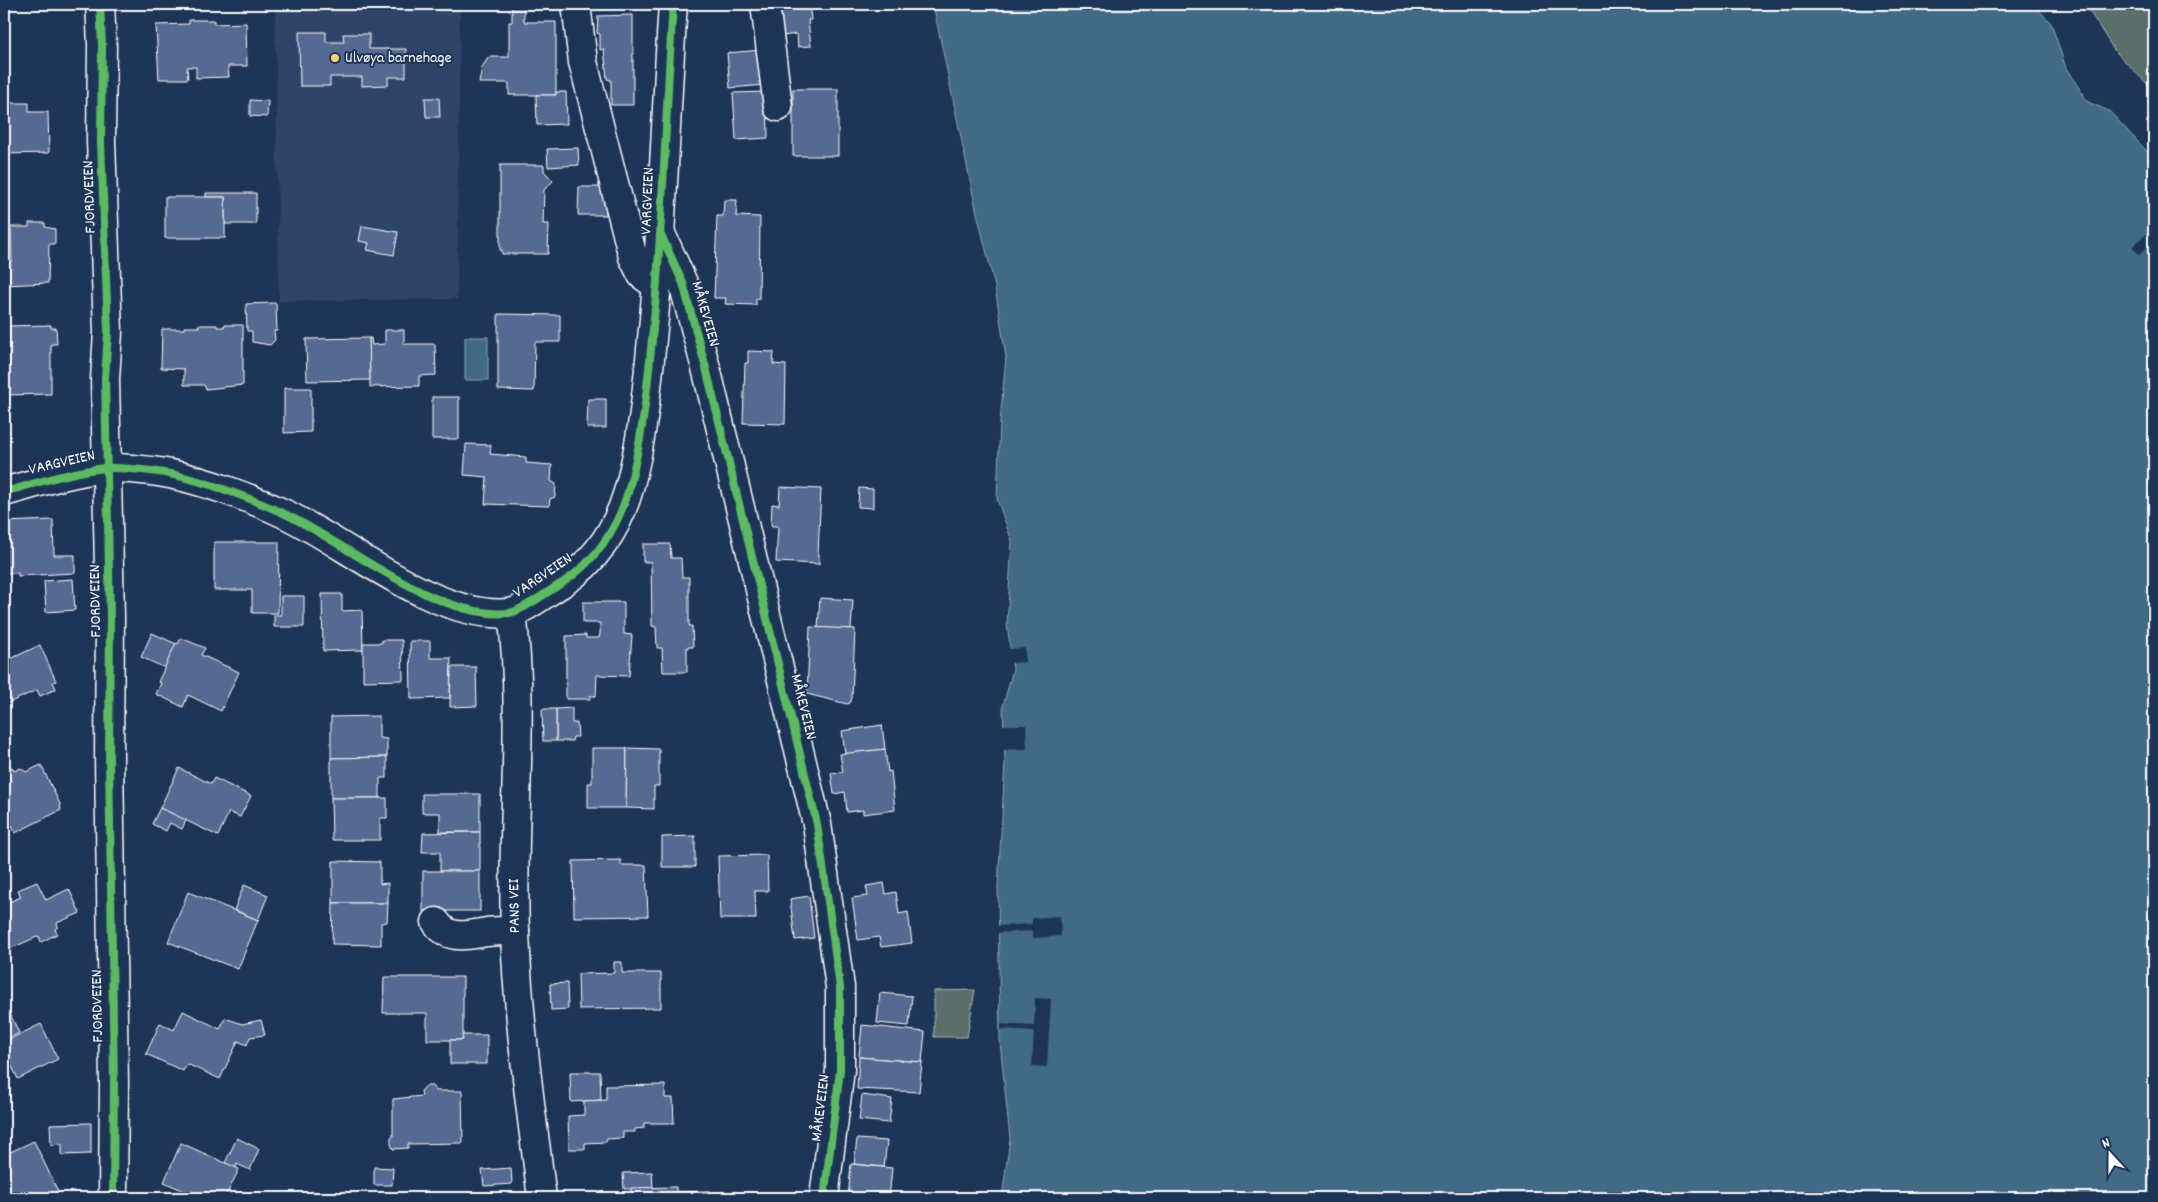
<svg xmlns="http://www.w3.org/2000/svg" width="2158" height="1202" font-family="Dekko,sans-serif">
<rect width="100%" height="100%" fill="#1d3557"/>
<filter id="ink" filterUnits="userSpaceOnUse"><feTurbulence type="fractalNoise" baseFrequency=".02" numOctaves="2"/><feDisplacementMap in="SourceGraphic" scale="10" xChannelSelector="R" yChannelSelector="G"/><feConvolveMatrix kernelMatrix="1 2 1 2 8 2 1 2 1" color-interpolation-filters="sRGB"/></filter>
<g filter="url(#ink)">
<path fill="#2e4569" d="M 275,4 L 460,4 L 457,299 L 279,301 Z"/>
<g fill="#5a6e6a" stroke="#acb6b4">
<path d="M 2085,4 L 2154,4 L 2154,91 L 2114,50 Z"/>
<path d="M 975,990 L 967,1037 L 934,1037 L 934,991 Z"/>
</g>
<g fill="#3f6a86" stroke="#8ca6b6">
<path d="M 933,4 L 2033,4 L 2051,23 L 2066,68 L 2088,102 L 2109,111 L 2154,159 L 2154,1198 L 1002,1198 L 1010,1139 L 1000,1042 L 998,887 L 1005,762 L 1003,706 L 1013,669 L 1007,624 L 1012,541 L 997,499 L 1000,422 L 1006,357 L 995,287 L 976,209 Z"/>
<rect x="465" y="337" width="23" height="43"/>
</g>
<g fill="#1d3557">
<path d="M 2154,227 L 2154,241 L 2139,254 L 2132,247 Z"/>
<path d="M 1025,648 L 1025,662 L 1010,663 L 1008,649 Z"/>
<path d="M 1002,725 L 1026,725 L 1027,749 L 1002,750 Z"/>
<path d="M 1060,916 L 1061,936 L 1033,938 L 1032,931 L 996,933 L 996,926 L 1032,924 L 1032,918 Z"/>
<path d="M 1035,998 L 1051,999 L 1047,1067 L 1032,1066 L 1034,1031 L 1001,1029 L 1001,1024 L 1034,1026 Z"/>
</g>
<g fill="#546b92" stroke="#fff">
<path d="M 512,4 L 524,4 L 524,22 L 556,22 L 556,95 L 509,95 L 509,83 L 479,83 L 482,67 L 489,57 L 509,57 L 509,22 L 512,22 Z"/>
<path d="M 770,4 L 809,4 L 811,20 L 808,20 L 811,46 L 798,47 L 797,34 L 775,37 Z"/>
<path d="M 916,4 L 938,4 L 938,5 L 916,7 Z"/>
<path d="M 633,15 L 633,105 L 611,105 L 611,80 L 607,79 L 604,49 L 600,50 L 600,34 L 597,33 L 598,16 Z"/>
<path d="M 189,20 L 214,20 L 214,24 L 246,23 L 247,66 L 228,66 L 229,77 L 196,78 L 196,67 L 187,67 L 188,79 L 159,79 L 156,25 L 189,24 Z"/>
<path d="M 299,32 L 326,32 L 326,42 L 344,42 L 343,34 L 369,34 L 369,49 L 406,49 L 406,77 L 388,77 L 388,85 L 362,86 L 362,77 L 330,77 L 330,86 L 300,86 Z"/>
<path d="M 761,50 L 765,85 L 730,88 L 727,53 Z"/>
<rect x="793" y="89" width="45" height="67"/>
<path d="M 556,92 L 566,92 L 567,124 L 537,125 L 536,95 L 556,95 Z"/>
<path d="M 767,92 L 768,138 L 736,140 L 733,93 Z"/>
<path d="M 425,98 L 439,98 L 440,117 L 426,117 Z"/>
<path d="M 250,100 L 268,101 L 267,117 L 250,116 Z"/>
<path d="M 4,103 L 29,103 L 29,112 L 48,112 L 49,153 L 4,154 Z"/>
<path d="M 578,148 L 579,165 L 548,167 L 547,149 Z"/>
<path d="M 500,165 L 544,165 L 544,171 L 553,181 L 544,190 L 543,224 L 549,224 L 548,254 L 502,254 L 502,250 L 500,250 Z"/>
<path d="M 579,187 L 606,187 L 606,215 L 578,215 Z"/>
<path d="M 206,193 L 256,193 L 256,224 L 225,224 L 225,197 L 206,197 Z"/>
<rect x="165" y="197" width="60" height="41"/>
<path d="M 724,200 L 737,200 L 736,216 L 760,217 L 759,299 L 756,299 L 756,305 L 725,304 L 726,298 L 714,298 L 717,216 L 723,216 Z"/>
<path d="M 29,223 L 45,223 L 45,227 L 55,229 L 55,244 L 49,244 L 48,283 L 4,285 L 4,261 L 12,261 L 11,227 L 29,227 Z"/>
<path d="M 362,226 L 398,232 L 394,255 L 367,250 L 369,243 L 359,241 Z"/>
<path d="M 276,303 L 277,331 L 274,331 L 275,340 L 270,345 L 252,342 L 252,331 L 247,331 L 246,304 Z"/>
<path d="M 498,314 L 560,315 L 560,342 L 535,342 L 534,391 L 498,390 Z"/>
<path d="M 51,325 L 51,328 L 56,328 L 57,344 L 51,344 L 51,394 L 4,395 L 4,326 Z"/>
<path d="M 198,325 L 217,325 L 217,327 L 224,327 L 224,325 L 243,325 L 243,385 L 206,389 L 204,385 L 184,385 L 184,369 L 161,368 L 162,329 L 184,329 L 184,327 L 199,327 Z"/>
<path d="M 385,330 L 404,330 L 404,344 L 435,344 L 436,375 L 419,376 L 419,386 L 370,387 L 369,338 L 371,338 L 372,345 L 385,344 Z"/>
<path d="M 369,338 L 370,380 L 307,381 L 306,339 Z"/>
<path d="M 748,351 L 774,352 L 773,364 L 786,365 L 785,424 L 743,423 L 745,363 L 748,363 Z"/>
<path d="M 284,388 L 311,388 L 311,432 L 284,433 Z"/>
<rect x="432" y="397" width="27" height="42"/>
<path d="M 588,399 L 606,399 L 606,428 L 587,428 Z"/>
<path d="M 466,444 L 491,445 L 490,454 L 526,457 L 526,463 L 552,465 L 551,481 L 556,484 L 555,497 L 550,499 L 549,506 L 485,504 L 487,477 L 464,475 Z"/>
<path d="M 780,487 L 821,489 L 818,554 L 819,554 L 819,564 L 776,562 L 778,526 L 771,526 L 772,504 L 779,505 Z"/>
<path d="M 859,488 L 873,489 L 873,508 L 858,507 Z"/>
<path d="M 53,520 L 54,555 L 75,555 L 75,573 L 18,576 L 18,573 L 4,573 L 4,522 Z"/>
<path d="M 214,542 L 279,542 L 278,613 L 252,613 L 252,590 L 214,590 Z"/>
<path d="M 643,544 L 670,544 L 671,558 L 681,558 L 682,577 L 689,577 L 689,626 L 692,626 L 693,647 L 687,647 L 687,672 L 663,672 L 662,648 L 657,648 L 656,627 L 652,626 L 651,562 L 643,562 Z"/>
<path d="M 73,579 L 75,610 L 46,612 L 44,581 Z"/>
<path d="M 322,594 L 342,594 L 342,611 L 362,610 L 363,650 L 323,651 Z"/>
<path d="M 281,596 L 304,596 L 304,627 L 274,627 L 274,615 L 281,615 Z"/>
<path d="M 820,598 L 853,600 L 851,629 L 818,628 Z"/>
<path d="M 583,602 L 624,602 L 624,634 L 632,635 L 629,676 L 597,675 L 596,696 L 590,696 L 590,699 L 566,699 L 566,636 L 586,635 L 586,638 L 599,638 L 600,634 L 600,623 L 583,623 Z"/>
<path d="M 810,627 L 855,629 L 852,698 L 850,703 L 847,704 L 807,694 Z"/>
<path d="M 152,633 L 176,644 L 165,668 L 141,657 Z"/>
<path d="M 181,638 L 205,648 L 201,655 L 239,672 L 221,711 L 188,695 L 183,707 L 156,694 L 161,683 L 158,682 L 176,643 L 178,644 Z"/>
<path d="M 382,640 L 402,640 L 403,680 L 363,681 L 363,643 L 382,643 Z"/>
<path d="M 410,641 L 430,641 L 430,658 L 451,658 L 450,698 L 411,699 Z"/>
<path d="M 40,645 L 56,681 L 53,682 L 56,689 L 40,696 L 37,690 L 4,705 L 4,662 Z"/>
<path d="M 451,667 L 476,667 L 477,706 L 450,707 Z"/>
<path d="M 572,708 L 572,723 L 577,723 L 578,737 L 573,737 L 572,741 L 556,741 L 556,709 Z"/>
<path d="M 542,709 L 556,709 L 556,741 L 543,741 Z"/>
<path d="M 379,716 L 379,738 L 387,739 L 387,757 L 331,758 L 331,717 Z"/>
<path d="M 882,725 L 885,749 L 845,754 L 842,731 Z"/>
<path d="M 592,748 L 627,748 L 626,808 L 588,808 L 588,783 L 592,783 Z"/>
<path d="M 627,748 L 659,749 L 659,786 L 654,786 L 654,809 L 626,808 Z"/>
<path d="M 885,749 L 888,772 L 891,771 L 895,810 L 863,814 L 863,810 L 847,812 L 845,792 L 834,794 L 831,773 L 843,772 L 840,754 Z"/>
<path d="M 387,757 L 387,778 L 380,778 L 380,798 L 331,798 L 331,758 Z"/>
<path d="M 41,765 L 60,804 L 61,810 L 15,833 L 12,825 L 8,827 L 4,817 L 4,770 L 12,767 L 14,771 L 21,768 L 26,772 Z"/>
<path d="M 179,768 L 211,784 L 214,778 L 251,796 L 240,817 L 229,812 L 218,836 L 160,808 Z"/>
<path d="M 422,794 L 480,794 L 480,832 L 440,832 L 440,813 L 422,813 Z"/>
<path d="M 331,798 L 387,798 L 387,818 L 380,818 L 380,840 L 332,840 Z"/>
<path d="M 160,808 L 186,820 L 182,829 L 170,823 L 166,831 L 152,824 Z"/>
<path d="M 480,832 L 480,871 L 440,871 L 440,852 L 422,852 L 423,833 Z"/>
<path d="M 695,836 L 695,867 L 662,867 L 662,837 Z"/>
<path d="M 767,855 L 768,891 L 755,891 L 756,919 L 720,919 L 718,856 Z"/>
<path d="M 621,860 L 621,865 L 646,865 L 648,916 L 574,917 L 573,861 Z"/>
<path d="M 333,861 L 380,862 L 380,884 L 388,883 L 388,903 L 333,903 Z"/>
<rect x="423" y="871" width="57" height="40"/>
<path d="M 37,882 L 46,900 L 69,889 L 80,913 L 57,923 L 58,927 L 55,929 L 57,934 L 41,942 L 39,936 L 5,951 L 4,904 L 21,897 L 18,890 Z"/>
<path d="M 884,883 L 886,894 L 896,892 L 899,914 L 908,912 L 912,943 L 881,947 L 879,937 L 858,940 L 852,898 L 868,896 L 866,886 Z"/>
<path d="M 244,885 L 268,895 L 258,920 L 234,910 Z"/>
<path d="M 188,892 L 258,920 L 238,969 L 168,942 Z"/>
<path d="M 809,896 L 814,938 L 795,940 L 790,899 Z"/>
<path d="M 333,903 L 388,903 L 387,922 L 381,923 L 381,945 L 332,944 Z"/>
<path d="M 614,962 L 622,962 L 622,973 L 661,973 L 661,1008 L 579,1009 L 578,974 L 614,973 Z"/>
<path d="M 384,977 L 463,977 L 463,1040 L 427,1040 L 427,1013 L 383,1013 Z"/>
<path d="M 567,983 L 568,1009 L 551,1010 L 550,984 Z"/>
<path d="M 880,993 L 912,996 L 909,1026 L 877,1023 Z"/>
<path d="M 4,1001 L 19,1033 L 4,1040 Z"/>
<path d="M 183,1011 L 220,1029 L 225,1018 L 242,1024 L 261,1020 L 265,1035 L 250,1037 L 247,1045 L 238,1041 L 220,1079 L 187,1064 L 183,1071 L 146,1054 L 160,1023 L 174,1030 Z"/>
<path d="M 41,1024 L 58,1059 L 18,1079 L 4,1050 L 4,1042 Z"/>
<path d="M 862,1025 L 925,1032 L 922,1062 L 859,1057 Z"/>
<path d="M 462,1035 L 487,1035 L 487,1064 L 450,1064 L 450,1040 L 463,1040 Z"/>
<path d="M 859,1057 L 922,1062 L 919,1092 L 857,1089 Z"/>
<path d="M 570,1072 L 600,1072 L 601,1100 L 571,1102 Z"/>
<path d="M 665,1085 L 665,1098 L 673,1098 L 674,1123 L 644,1123 L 644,1128 L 635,1129 L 635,1132 L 623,1132 L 623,1138 L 607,1139 L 606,1142 L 585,1143 L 585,1149 L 569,1149 L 568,1116 L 584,1115 L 584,1101 L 606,1100 L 606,1086 Z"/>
<path d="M 426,1086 L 432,1086 L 436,1091 L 462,1091 L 463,1143 L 408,1144 L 408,1148 L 393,1149 L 391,1144 L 391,1137 L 393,1137 L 393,1099 L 422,1096 L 421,1091 Z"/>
<path d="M 862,1095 L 892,1099 L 889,1123 L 859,1120 Z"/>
<path d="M 91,1123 L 91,1154 L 62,1155 L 62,1144 L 51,1145 L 50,1124 Z"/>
<path d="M 237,1138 L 259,1149 L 250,1170 L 237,1164 L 236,1168 L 225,1163 Z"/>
<path d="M 857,1139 L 887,1141 L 884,1167 L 854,1164 Z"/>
<path d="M 34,1141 L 61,1198 L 4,1198 L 4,1155 Z"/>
<path d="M 181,1143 L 239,1169 L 225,1198 L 200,1198 L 164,1182 Z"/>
<path d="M 851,1164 L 892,1168 L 889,1198 L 848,1198 Z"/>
<path d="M 374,1167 L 393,1168 L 392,1185 L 374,1185 Z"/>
<path d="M 511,1168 L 512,1184 L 484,1186 L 482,1170 Z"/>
<path d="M 652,1172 L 653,1188 L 624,1189 L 623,1173 Z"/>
<path d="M 676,1187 L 676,1192 L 709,1191 L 710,1198 L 631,1198 L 631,1188 Z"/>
<rect x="409" y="1195" width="39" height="3"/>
</g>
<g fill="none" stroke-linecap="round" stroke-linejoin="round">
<g stroke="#fff" stroke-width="31">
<g id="minor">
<path d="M 100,4 L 102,45 L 101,141 L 108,332 L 105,379 L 110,617 L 109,758 L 114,1084 L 113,1198"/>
<path d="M 576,4 L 583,62 L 633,257 L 642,275 L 657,286"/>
<path d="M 765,4 L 778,107"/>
<path d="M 662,236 L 683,283 L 707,372 L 817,824 L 840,987 L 840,1070 L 824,1198"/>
<path d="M 4,492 C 37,483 70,472 104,468 C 117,467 156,471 170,474 C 205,481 253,499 285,514 C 348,544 436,620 509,613 C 521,612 550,590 562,583 C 595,562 617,529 628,492 C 644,436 648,377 654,319 C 663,214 666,109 673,4"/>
<path d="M 512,613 C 525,718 511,825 515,931 C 518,1020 531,1110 542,1198"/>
<path d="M 436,922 C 449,941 467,935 487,932 C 496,931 506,931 515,931"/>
</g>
</g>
<use href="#minor" stroke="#1d3557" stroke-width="28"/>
<g stroke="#1d3557" stroke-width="11">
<g id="cycleway">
<path d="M 100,4 L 102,45 L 101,141 L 108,332 L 105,379 L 110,617 L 109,758 L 114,1084 L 113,1198"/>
<path d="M 662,237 L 683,283 L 707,372 L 817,824 L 840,987 L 840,1070 L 824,1198"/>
<path d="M 4,492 C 37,483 70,472 104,468 C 117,467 156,471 170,474 C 205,481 253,499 285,514 C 348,544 436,620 509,613 C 521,612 550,590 562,583 C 595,562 617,529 628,492 C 644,436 648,377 654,319 C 663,214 666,109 673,4"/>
</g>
</g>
<use href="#cycleway" stroke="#5cba63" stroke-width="8"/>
</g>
</g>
<circle fill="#ffd166" stroke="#1d3557" stroke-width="2" cx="335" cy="58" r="5"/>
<g text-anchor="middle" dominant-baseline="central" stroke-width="4" stroke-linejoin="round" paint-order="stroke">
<g font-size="16" fill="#fff" stroke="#1d3557" text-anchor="start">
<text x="345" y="58">Ulvøya barnehage</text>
</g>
<g font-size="16" fill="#fff" stroke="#1d3557">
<text transform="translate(90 197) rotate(-92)">FJORDVEIEN</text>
<text transform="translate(648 201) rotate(-88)">VARGVEIEN</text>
<text transform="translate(705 314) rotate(74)">MÅKEVEIEN</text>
<text transform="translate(62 463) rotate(-13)">VARGVEIEN</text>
<text transform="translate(543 576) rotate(-34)">VARGVEIEN</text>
<text transform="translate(96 601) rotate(-91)">FJORDVEIEN</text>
<text transform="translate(803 707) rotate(76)">MÅKEVEIEN</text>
<text transform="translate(515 906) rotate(-91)">PANS VEI</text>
<text transform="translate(98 1006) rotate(-91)">FJORDVEIEN</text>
<text transform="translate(821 1108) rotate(-83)">MÅKEVEIEN</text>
</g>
</g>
<rect width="2158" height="1202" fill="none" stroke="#1d3557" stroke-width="20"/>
<rect x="10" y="10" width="2138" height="1182" fill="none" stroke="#fff" stroke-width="2" filter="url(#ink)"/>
<g transform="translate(2110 1154) rotate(339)" stroke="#1d3557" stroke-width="4" paint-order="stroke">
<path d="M0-4L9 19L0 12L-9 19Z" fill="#ffffff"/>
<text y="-8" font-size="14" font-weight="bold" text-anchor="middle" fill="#ffffff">N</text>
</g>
</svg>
